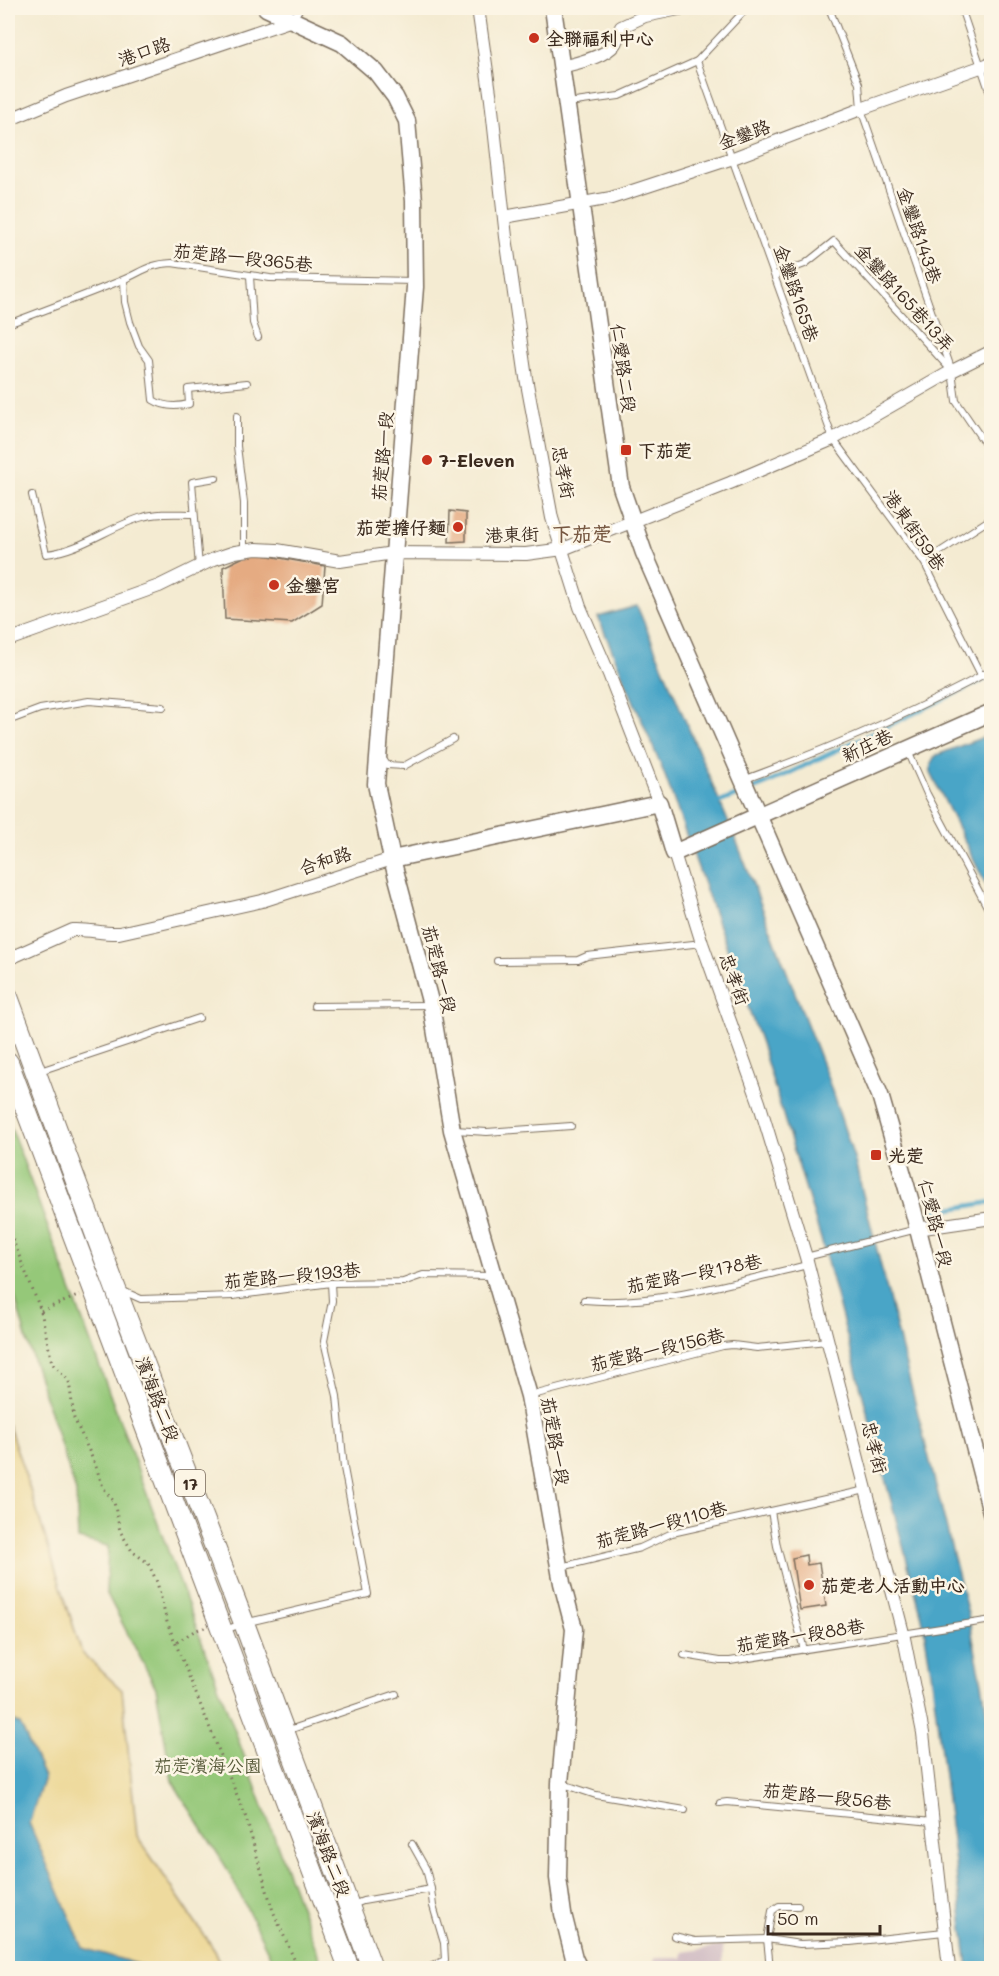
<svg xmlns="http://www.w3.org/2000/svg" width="999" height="1976" font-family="Mali,'LXGW WenKai TC',sans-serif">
<rect width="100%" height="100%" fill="#fcf5e5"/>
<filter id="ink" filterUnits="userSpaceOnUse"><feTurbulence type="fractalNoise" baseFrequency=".0167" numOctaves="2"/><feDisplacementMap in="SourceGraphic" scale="12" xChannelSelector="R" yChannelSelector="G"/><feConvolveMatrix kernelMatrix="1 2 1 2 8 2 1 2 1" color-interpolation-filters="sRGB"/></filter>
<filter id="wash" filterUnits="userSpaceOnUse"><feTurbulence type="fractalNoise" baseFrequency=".008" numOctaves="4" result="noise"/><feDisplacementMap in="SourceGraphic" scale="24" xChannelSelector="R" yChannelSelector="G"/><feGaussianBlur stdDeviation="1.35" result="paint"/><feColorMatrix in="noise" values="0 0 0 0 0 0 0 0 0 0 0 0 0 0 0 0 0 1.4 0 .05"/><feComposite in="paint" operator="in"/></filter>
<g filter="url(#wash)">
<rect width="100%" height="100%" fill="#f4ebd2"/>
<path fill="#d2bec5" d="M 723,1946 L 723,1968 L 654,1968 L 654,1958 L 682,1958 L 683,1952 Z"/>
<path fill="#95c879" stroke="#68794c" stroke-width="1.5" d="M 8,1120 L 323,1968 L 276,1968 L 228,1870 L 172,1781 L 156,1688 L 106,1592 L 108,1546 L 78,1539 L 76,1492 L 27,1341 L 8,1272 Z"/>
<path fill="#eeda9e" stroke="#94825e" stroke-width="1.5" d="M 8,1424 L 26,1477 L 82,1653 L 122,1690 L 137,1836 L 215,1951 L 222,1968 L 150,1968 L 83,1948 L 29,1823 L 44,1777 L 20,1724 L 8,1719 Z"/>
<g fill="#49a5c7" stroke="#426872" stroke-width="1.5">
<path d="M 637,606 L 738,845 L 827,1076 L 854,1158 L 968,1614 L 982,1683 L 992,1747 L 991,1968 L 968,1968 L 931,1672 L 922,1617 L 821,1239 L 761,1043 L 664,773 L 598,617 Z"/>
<path d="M 991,734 L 991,895 L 931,773 C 930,764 931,760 937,755 Z"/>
<path d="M 8,1719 L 20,1724 L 44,1777 L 29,1823 L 83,1948 L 150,1968 L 8,1968 Z"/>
</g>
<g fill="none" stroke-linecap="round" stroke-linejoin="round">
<g stroke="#49a5c7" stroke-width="4.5">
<path d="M 720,802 L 766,784 L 992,676"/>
<path d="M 925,1213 L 992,1202"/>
</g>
</g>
<g id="blocks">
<g fill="#e5ab82">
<path d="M 450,511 L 466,513 L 466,541 L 449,542 Z"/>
<path d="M 252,553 L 325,566 L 322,604 L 292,623 L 225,619 L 223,567 Z"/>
<path d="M 806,1555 L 807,1565 L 819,1563 L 826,1606 L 800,1610 L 792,1558 Z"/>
</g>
</g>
</g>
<g filter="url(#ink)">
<use href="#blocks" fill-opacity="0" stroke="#7c6e5d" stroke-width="1.5"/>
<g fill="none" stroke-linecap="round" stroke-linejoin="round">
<g stroke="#7c6e5d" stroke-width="8">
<g id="service">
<path d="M 829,8 L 859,84 L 861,109 L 952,371 L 956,401 L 992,454"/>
<path d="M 961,8 L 992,99"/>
<path d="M 293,19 L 300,8"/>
<path d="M 697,61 L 833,439 L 924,562 L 981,675"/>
<path d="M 568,103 L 619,96 L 697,61 L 747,8"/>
<path d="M 775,275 L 805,264 L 834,241 L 949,368"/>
<path d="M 250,276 L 253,323 L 258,337"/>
<path d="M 124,280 L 125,302 L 130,322 L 139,346 L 149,360 L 153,400 C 164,407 177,407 189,404 L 188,389 L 247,383"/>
<path d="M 8,324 C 45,310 83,296 120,281 C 141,273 147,264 172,263 L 270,278 L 414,281"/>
<path d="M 237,416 L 237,446 L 244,503 L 244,550"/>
<path d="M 32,495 L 46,554 C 80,551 110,526 143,517 C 159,512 177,514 194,514"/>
<path d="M 924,562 L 992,518"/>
<path d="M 199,567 L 192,482 L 216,478"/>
<path d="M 8,721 L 40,709 L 89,701 L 163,707"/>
<path d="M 908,751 L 927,794 L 992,916"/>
<path d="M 383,759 L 387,765 L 404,766 L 453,739"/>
<path d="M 743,780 C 828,749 913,713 992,670"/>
<path d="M 497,961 L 578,960 L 587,956 L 702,943"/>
<path d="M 314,1006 L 430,1005"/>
<path d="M 37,1072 L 199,1018"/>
<path d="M 455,1130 L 487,1132 L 571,1126"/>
<path d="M 806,1257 L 917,1229"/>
<path d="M 123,1291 L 141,1299 L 233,1296 L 331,1283 L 403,1282 L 423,1275 L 493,1276"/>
<path d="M 584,1300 C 657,1307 737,1281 808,1265"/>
<path d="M 529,1396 L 723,1346 L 733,1345 L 757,1348 L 827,1341"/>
<path d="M 561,1567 L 640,1548 L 672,1533 L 771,1511"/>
<path d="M 225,1630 L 244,1623 L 368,1594 L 344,1468 L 337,1396 L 324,1341 L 332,1301 L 331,1283"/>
<path d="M 804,1650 L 777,1546 L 771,1511 L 866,1490"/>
<path d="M 684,1655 L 720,1661 L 730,1661 L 992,1620"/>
<path d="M 286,1731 L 396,1694"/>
<path d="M 563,1784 L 596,1795 L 685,1810"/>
<path d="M 720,1803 L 727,1802 L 932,1822"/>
<path d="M 412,1844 L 426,1869 L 431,1889 L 433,1906 L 444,1943 L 445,1960 L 428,1968"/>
<path d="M 350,1906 L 363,1901 L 431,1889"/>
<path d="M 674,1936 L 695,1941 L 767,1939 L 800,1944 L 850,1942 L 944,1932"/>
<path d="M 770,1968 L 767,1939 L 772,1911 L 779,1906 L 798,1906"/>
</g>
</g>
<g stroke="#7c6e5d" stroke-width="14">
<g id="minor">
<path d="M 478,8 L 491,100 L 506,237 L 526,378 L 552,518 L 580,607 L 609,674 L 659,803"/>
<path d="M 562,67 C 576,63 605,57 614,45 C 618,40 619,32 621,27 L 645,16 L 684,8"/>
<path d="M 8,120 L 66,96 L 292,20"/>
<path d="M 504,217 L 611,198 L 733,158 L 861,109 L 992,63"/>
<path d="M 8,640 L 159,586 L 214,559 L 235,552 L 256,549 L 277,550 L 340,561 L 393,553 L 526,554 L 563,549 L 730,483 L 833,439 L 952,371 L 992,351"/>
<path d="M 674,853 L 702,943 L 759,1102 L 806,1257 L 903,1633 L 923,1733 L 949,1968"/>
<path d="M 8,959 L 73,930 C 89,929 103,934 119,933 L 262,901 L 392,859"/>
<path d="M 917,1229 L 992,1218"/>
</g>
</g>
<g stroke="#7c6e5d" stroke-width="19">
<g id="tertiary">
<path d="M 266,8 L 342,43 L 376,72 L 395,97 L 407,121 L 414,201 L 415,287 L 376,784 L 392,859 L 431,1005 L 452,1130 L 529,1396 L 562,1583 L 574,1629 L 560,1783 L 558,1878 L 563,1914 L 574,1958 L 579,1968"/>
<path d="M 553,8 L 621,487 L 644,553 L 880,1095 L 912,1206 L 992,1516"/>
<path d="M 392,859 L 659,803 L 674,853 L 992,712"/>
</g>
</g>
<g stroke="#7c6e5d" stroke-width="22">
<g id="primary">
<path d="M 8,997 L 115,1287 L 244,1623 L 372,1968"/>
<path d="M 8,1062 L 349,1968"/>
</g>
</g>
<g stroke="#7c6e5d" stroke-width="3" stroke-dasharray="1.5 4.5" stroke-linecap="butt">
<path d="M 8,1228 L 41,1311 L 52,1363 L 69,1381 L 74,1418 L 95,1464 L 103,1487 L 114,1502 L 120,1531 L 132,1551 L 148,1563 L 157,1582 L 167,1622 L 245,1815 L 273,1911 L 298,1968"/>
<path d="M 41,1311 L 80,1295"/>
<path d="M 177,1642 L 194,1631 L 205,1627"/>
</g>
<use href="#service" stroke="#fff" stroke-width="6"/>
<use href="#minor" stroke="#fff" stroke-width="12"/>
<use href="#tertiary" stroke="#fff" stroke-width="16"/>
<use href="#primary" stroke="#fff" stroke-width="20"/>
</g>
</g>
<g fill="#c8321e" stroke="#fcf5e5" stroke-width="2">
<circle cx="534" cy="38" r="6"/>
<rect x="620" y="444" width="12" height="12" rx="3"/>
<circle cx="427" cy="460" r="6"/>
<circle cx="458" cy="527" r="6"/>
<circle cx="274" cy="585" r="6"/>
<rect x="870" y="1149" width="12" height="12" rx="3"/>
<circle cx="809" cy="1585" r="6"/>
</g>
<g text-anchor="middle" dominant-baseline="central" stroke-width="5" stroke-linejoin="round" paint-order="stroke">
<rect fill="#fcf5e5" stroke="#75675a" stroke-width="1.5" x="175" y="1470" width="30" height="26" rx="4.5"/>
<g font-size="16" font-weight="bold" fill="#3b2a1e">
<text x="190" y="1483">17</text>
</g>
<g font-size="18" font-weight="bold" fill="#3b2a1e" stroke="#fcf5e5" text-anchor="start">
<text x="546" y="38">全聯福利中心</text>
<text x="638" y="450">下茄萣</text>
<text x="439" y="460">7-Eleven</text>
<text x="446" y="527" text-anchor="end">茄萣擔仔麵</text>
<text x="286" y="585">金鑾宮</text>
<text x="888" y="1155">光萣</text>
<text x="821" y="1585">茄萣老人活動中心</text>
</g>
<g font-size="18" fill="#3b2a1e" stroke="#fcf5e5">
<text transform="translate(144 51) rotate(-19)">港口路</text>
<text transform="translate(744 134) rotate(-20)">金鑾路</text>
<text transform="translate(920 235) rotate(71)">金鑾路143巷</text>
<text transform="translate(243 257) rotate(6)">茄萣路一段365巷</text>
<text transform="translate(797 293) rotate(71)">金鑾路165巷</text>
<text transform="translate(905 297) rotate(48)">金鑾路165巷13弄</text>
<text transform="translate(624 368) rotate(82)">仁愛路二段</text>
<text transform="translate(382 456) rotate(-85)">茄萣路一段</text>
<text transform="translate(564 472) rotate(79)">忠孝街</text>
<text transform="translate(915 530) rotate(55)">港東街59巷</text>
<text transform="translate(512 534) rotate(-2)">港東街</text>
<text transform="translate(867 745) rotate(-25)">新庄巷</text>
<text transform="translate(325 860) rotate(-18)">合和路</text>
<text transform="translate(440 969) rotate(76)">茄萣路一段</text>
<text transform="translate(735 979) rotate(70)">忠孝街</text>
<text transform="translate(936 1223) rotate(76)">仁愛路一段</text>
<text transform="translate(694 1273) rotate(-11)">茄萣路一段178巷</text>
<text transform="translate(292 1275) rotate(-5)">茄萣路一段193巷</text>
<text transform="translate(657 1349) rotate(-13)">茄萣路一段156巷</text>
<text transform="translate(158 1399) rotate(69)">濱海路二段</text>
<text transform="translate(556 1441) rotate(80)">茄萣路一段</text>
<text transform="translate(875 1447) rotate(76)">忠孝街</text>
<text transform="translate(661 1524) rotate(-15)">茄萣路一段110巷</text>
<text transform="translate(800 1635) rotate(-9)">茄萣路一段88巷</text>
<text transform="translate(827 1796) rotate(6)">茄萣路一段56巷</text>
<text transform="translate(329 1854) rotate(69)">濱海路二段</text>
</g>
<g font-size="18" fill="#565939" stroke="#fcf5e5">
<text x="208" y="1765">茄萣濱海公園</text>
</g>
<g font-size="20" font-weight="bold" fill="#765741" stroke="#fcf5e5">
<text x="582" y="533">下茄萣</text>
</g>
</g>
<rect width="999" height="1976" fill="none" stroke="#fcf5e5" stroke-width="30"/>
<path d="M768 1925v9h112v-9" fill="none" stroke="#3b2a1e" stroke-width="3"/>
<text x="777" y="1925" font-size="18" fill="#3b2a1e" stroke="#fcf5e5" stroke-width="4.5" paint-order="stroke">50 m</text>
</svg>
